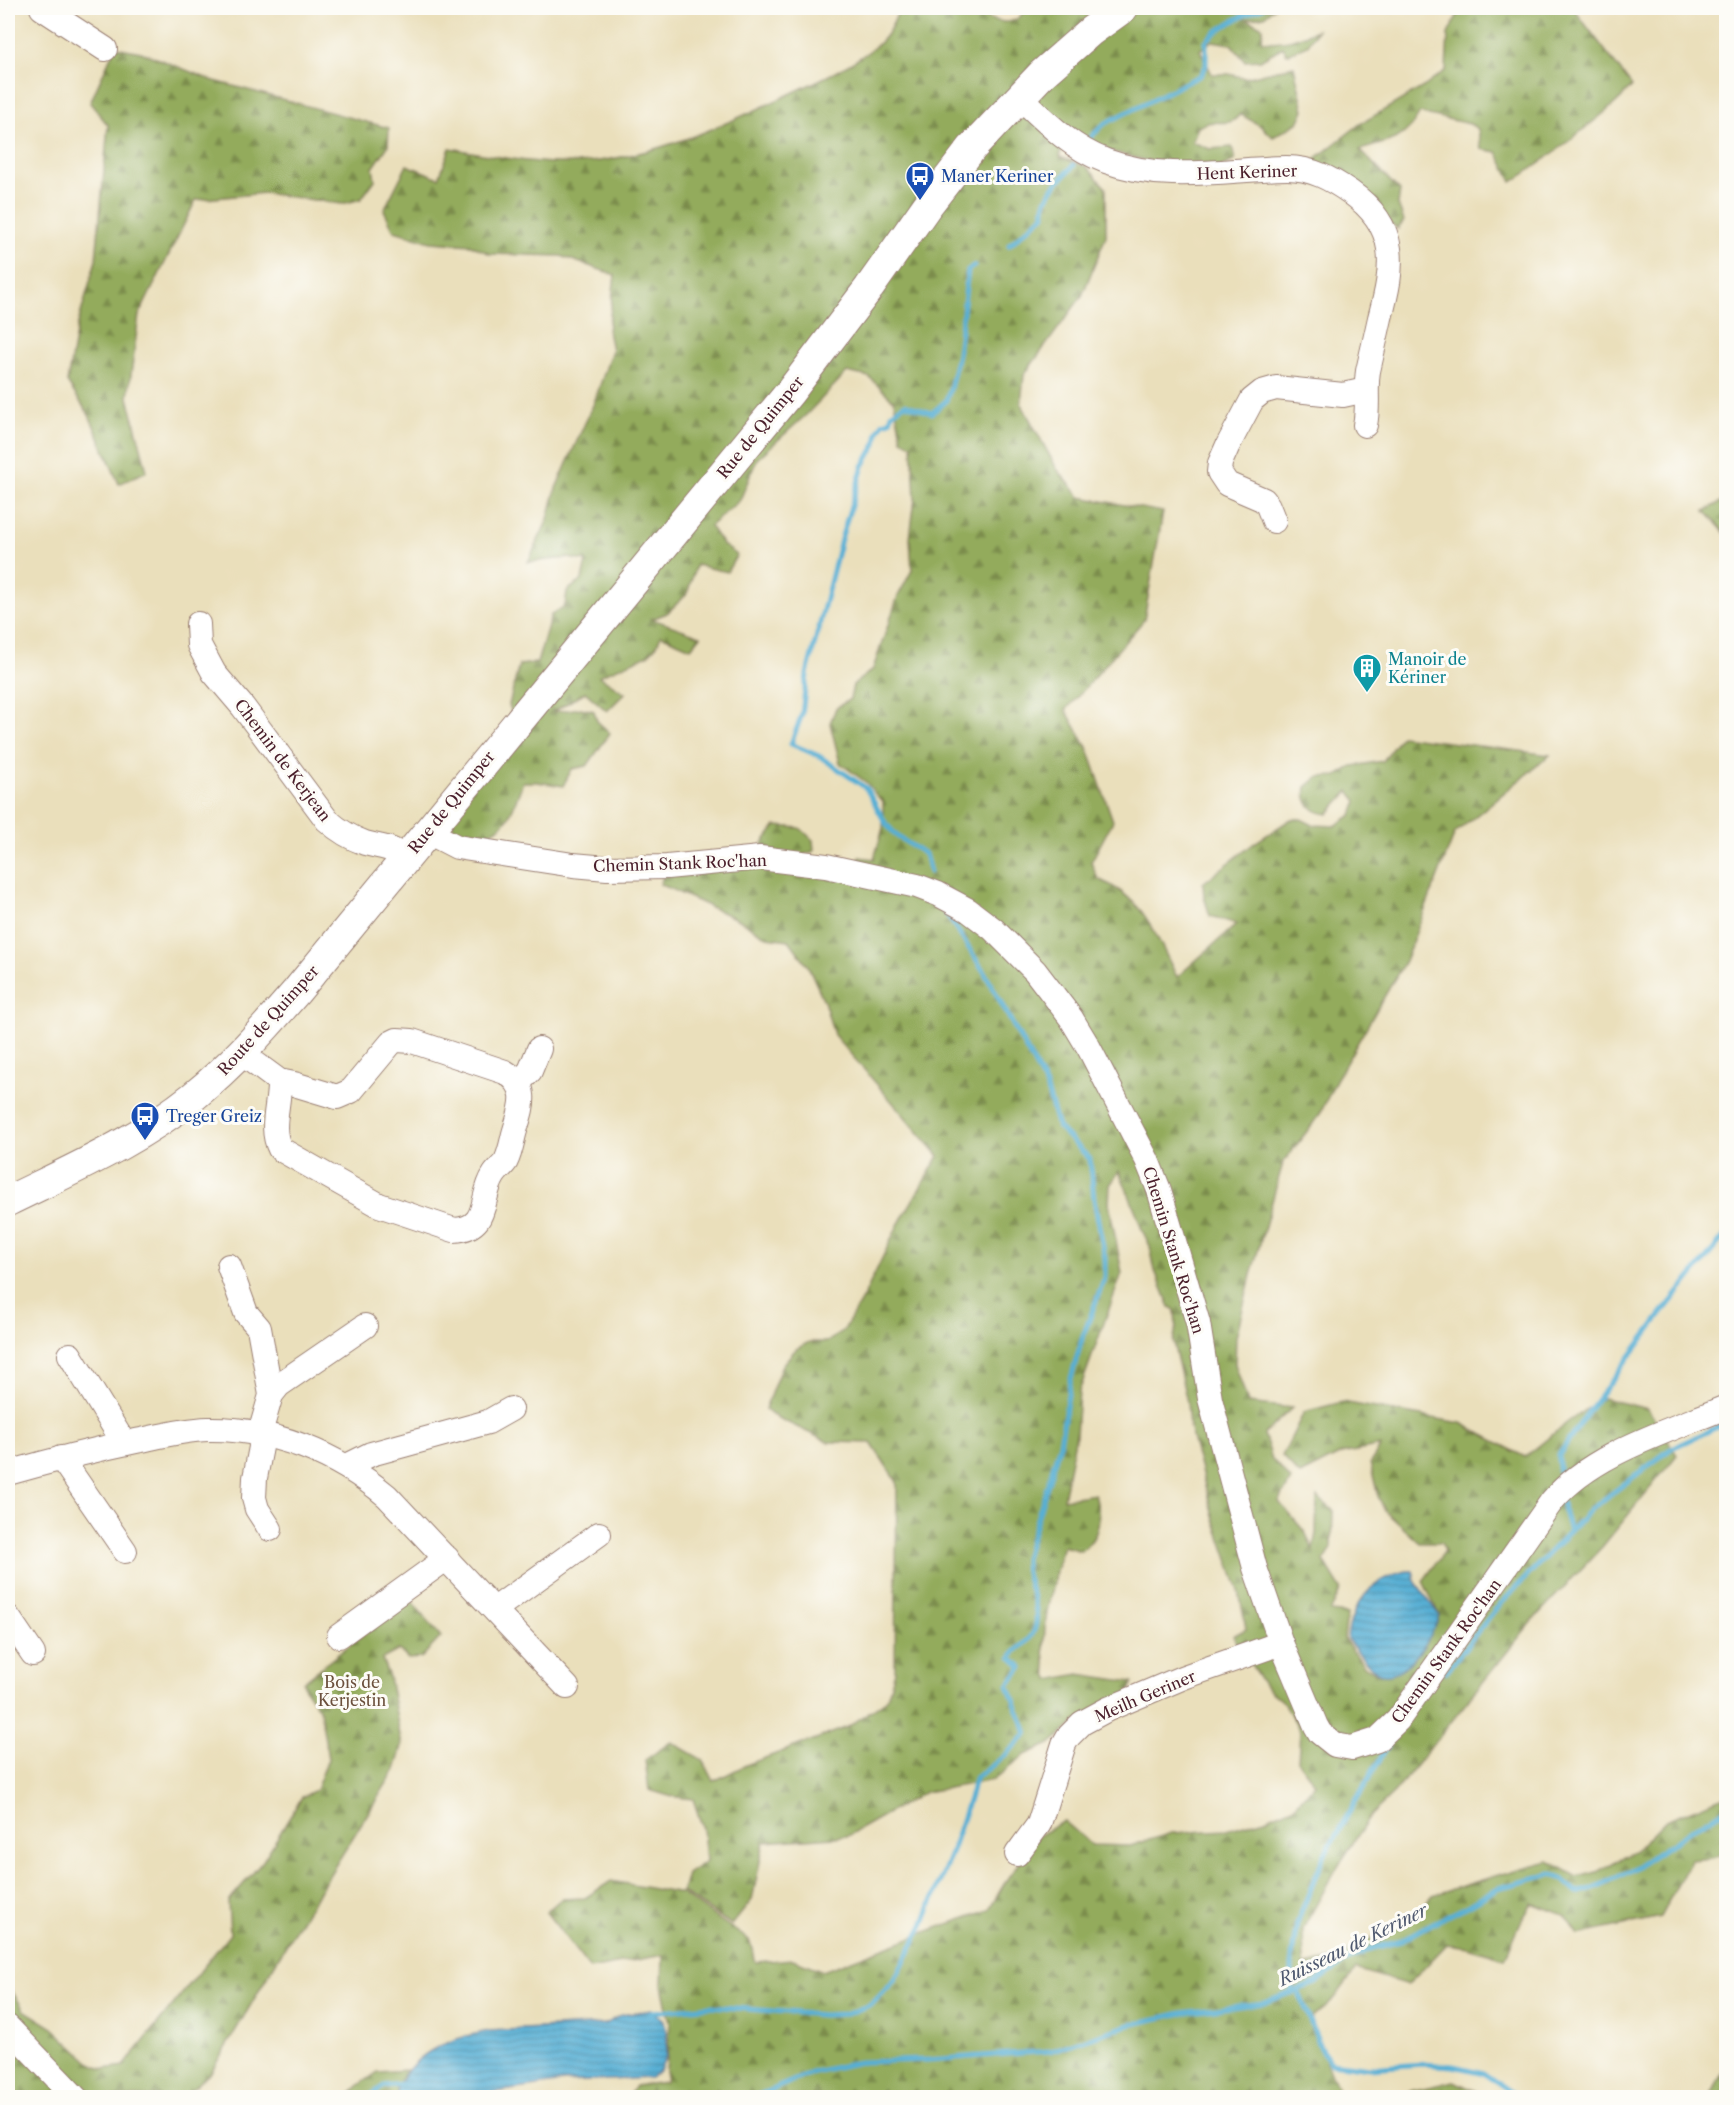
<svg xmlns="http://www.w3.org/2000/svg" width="1734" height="2105" font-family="'Libre Caslon Text',serif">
<defs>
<pattern id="forest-firs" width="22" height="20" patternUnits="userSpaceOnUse" patternTransform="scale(1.5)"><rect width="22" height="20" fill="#93ab5c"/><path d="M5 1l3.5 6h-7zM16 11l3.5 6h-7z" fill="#7a8b4c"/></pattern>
<pattern id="water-rules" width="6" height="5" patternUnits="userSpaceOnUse" patternTransform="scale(1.5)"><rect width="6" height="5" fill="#57afd4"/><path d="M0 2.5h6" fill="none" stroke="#4a8eac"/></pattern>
</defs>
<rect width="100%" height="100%" fill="#fdfcf7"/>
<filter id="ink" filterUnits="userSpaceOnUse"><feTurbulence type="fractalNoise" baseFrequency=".0167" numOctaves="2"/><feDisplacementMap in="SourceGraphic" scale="12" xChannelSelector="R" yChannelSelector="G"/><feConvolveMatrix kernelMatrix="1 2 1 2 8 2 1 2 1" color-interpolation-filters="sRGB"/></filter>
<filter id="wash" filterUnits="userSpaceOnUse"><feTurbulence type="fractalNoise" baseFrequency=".008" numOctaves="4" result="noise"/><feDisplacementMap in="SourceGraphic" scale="24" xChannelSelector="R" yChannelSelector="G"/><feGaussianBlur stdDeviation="1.35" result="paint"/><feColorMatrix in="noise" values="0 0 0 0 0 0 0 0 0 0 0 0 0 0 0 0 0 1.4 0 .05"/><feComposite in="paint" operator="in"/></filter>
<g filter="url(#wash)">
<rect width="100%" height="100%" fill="#eadfbb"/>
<g fill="url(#forest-firs)" stroke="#6e6544" stroke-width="1.5">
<path d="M 899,8 L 993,8 L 988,18 C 997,21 1009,25 1018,18 C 1023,14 1024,10 1030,8 L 1274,8 L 1264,16 L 1247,19 L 1263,27 L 1262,41 C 1283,44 1298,38 1317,30 L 1308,45 L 1287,54 L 1283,47 L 1260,60 L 1245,61 L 1231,44 L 1212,41 L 1200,50 L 1212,74 L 1229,74 L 1245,78 L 1294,66 L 1304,110 L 1298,123 L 1273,137 L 1261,126 L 1240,114 C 1230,128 1220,120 1207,123 C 1204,124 1201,126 1198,127 L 1192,142 L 1210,149 L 1232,147 L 1235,160 L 1216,169 L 1144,160 L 1088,145 L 1062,143 L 1060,157 L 1087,167 L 1106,188 L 1106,236 L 1082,296 L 1024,375 L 1021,403 L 1057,469 L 1080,497 L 1163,512 L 1144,620 L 1066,710 L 1088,749 L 1113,821 L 1091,862 L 1098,879 C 1145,898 1155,934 1177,977 L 1237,924 L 1210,916 L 1204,897 L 1203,883 L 1253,844 L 1291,819 L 1301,819 L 1313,825 L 1335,826 L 1352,815 L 1357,801 L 1349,791 L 1328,814 C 1313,813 1303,803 1306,787 L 1318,777 L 1337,776 L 1353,766 L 1383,761 L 1401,736 L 1550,755 L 1455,833 L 1405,961 L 1336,1080 L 1320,1114 L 1283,1163 L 1251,1275 L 1236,1337 L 1235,1364 L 1248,1403 L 1292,1408 L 1264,1434 L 1272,1459 L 1291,1480 L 1279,1502 L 1305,1532 L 1313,1549 L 1316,1533 L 1317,1497 L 1333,1510 L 1332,1546 L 1324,1561 L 1341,1589 L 1330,1612 L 1347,1614 L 1344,1639 L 1365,1667 L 1377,1673 L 1410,1662 L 1420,1650 L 1439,1615 L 1423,1581 L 1445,1551 L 1441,1543 L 1420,1543 L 1385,1511 L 1378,1496 L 1370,1463 L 1381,1446 L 1341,1454 L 1300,1475 L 1282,1456 L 1304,1412 L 1342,1402 L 1461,1423 L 1525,1457 L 1569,1421 L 1603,1398 L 1648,1409 L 1677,1455 L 1602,1547 L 1532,1621 L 1394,1793 L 1371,1815 L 1335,1871 L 1303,1929 L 1304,1966 L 1339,1957 L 1423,1907 L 1433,1895 L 1515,1870 L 1549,1861 L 1578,1877 L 1597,1872 L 1637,1849 L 1666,1820 L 1726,1796 L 1726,1853 L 1712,1858 L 1691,1860 L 1660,1917 L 1578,1935 L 1564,1915 L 1532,1903 L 1523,1917 L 1505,1958 L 1468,1947 L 1447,1944 L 1408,1985 L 1356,1969 L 1335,1998 L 1310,2020 L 1341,2097 L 628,2097 L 635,2086 L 665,2082 L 670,2023 L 662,1985 L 663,1955 L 590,1969 L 546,1912 L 561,1899 L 585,1898 L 611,1881 L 682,1894 L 749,1940 L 756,1962 L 793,1959 L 823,1971 L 931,1930 L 989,1910 L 1007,1879 L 1039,1835 L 1064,1821 L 1092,1845 L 1130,1846 L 1172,1833 L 1227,1830 L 1265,1819 L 1295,1806 L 1315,1784 L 1298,1761 L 1300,1731 L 1285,1704 L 1266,1688 L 1233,1636 L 1246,1629 L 1239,1591 L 1214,1519 L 1189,1426 L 1187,1402 L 1173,1342 L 1176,1328 L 1175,1310 L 1170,1307 L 1155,1271 L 1150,1246 L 1142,1230 L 1136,1212 L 1119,1171 L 1110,1185 L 1109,1204 L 1122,1273 L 1079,1392 L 1076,1435 L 1063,1499 L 1095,1494 C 1101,1518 1102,1535 1081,1551 L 1063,1546 C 1052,1585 1036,1641 1049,1680 L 1079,1674 L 1133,1682 L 1129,1695 L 1076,1722 L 1050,1744 L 1025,1755 L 993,1780 L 925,1792 L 848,1836 L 764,1842 L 752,1900 L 732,1925 L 682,1892 L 687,1874 L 706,1861 L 703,1829 L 693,1799 L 669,1796 L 649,1790 L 645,1760 L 671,1742 L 703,1760 L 714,1781 L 746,1765 L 848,1727 L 887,1699 L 895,1671 L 897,1482 L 871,1443 L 828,1442 L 772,1415 L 765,1409 L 782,1365 L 796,1349 L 809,1342 L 827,1342 L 844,1330 L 864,1296 L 898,1225 L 939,1156 L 834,1035 L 824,1001 L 808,966 L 789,940 L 767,937 L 741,921 L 660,884 L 664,874 L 758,865 L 763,843 L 776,826 L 800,828 L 813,840 L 814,851 L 798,857 L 856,873 L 859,857 L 874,859 L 883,828 L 883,801 L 877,796 L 867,783 L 840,763 L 830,723 L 836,708 L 850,699 L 853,685 L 873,669 L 898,596 L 912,570 L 910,538 L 915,498 L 912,445 L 902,440 L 894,401 L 869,377 L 847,372 L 806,415 L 757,459 L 740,500 L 710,526 L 723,545 L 737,555 L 727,572 L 696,565 L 687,594 L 667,613 L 652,619 L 701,636 L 691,648 L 661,635 L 657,645 L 648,655 L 599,676 L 625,693 L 607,711 L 585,692 L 553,712 L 581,708 L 594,711 L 597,721 L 610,733 L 587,766 L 572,769 L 563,786 L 537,782 L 523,782 C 518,794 514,810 506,821 C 495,834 474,840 459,836 L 450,822 L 513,716 L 509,705 L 519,665 L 537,663 L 551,615 L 565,606 L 567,591 L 582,580 L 586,561 L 568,558 L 528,562 L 548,519 L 556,488 L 594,403 L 612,350 L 608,331 L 615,275 L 561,256 L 490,254 L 471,245 L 431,242 L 394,231 L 384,210 L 407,165 L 439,178 L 450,148 C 499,157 548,168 599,161 C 669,151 734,121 796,91 C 824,78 852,65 876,46 C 887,37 895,21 899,8 Z"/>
<path d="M 1461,8 L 1573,8 L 1632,86 C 1617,104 1598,118 1580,132 C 1558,150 1536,167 1512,182 L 1497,152 L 1481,149 L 1478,129 L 1470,124 L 1420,113 C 1404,142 1389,141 1360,150 L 1400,191 L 1398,205 L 1404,221 L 1398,229 L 1384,220 L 1318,166 L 1315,159 L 1360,124 L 1425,86 L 1446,70 L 1448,34 Z"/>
<path d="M 115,47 L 141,52 L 211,80 L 389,128 L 388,146 L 373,168 L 375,180 L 361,199 L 342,204 L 264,193 L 196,200 L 139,315 L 128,397 L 147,471 L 119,484 L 89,415 L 67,382 L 77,327 L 96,260 L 108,125 L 90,103 Z"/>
<path d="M 1726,499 L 1726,534 L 1705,511 Z"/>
<path d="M 409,1598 L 441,1637 L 421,1658 L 408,1659 L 399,1650 L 382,1659 L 389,1677 L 402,1746 L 395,1770 L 295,1930 L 211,2072 L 184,2097 L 8,2097 L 8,1985 L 24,2010 L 53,2028 L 89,2062 L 103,2069 L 124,2066 L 230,1934 L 228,1902 L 263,1861 L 302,1797 L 316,1790 L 328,1759 L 320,1710 L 305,1689 L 303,1682 Z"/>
<path d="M 1726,2066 L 1726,2097 L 1710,2097 Z"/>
<path d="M 407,2070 L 397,2088 L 398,2097 L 346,2098 L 358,2086 L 378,2072 Z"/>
<path d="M 1454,2081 L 1488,2097 L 1394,2097 L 1411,2091 Z"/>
</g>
<g fill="url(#water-rules)" stroke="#506780" stroke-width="1.5">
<path d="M 1407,1571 L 1413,1571 L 1415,1581 L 1439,1615 C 1434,1636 1405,1682 1379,1673 C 1371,1671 1354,1647 1347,1639 C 1351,1604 1372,1578 1407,1571 Z"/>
<path d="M 651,2010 L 663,2019 L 667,2032 L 666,2056 L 660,2070 L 650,2078 L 563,2082 L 463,2097 L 398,2097 L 397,2088 C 414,2051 451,2038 490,2031 L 605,2024 L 621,2015 Z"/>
</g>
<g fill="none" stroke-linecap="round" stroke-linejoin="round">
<g stroke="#57afd4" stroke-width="5">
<path d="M 1091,137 L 1104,124 L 1201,75 L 1206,66 L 1206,41 C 1222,25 1241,16 1262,8"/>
<path d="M 1009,245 L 1044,215 C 1041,195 1062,179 1074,165"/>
<path d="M 930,872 L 925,854 L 898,837 L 886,824 L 866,788 L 819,756 L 791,744 L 802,714 L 807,674 L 841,539 L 863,466 L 876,444 L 878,431 L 883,423 L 890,421 L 892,413 L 905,404 L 932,413 L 946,401 L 950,389 L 958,354 L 968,270 L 974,266"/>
<path d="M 1559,1471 L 1559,1455 L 1586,1415 L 1666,1308 L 1726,1234"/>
<path d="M 1561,1501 L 1570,1531"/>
<path d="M 1446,1672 L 1495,1610 L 1591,1509 L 1672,1448 L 1726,1423"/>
<path d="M 1298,1990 L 1322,2051 L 1331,2063 L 1370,2068 L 1422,2064 L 1453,2066 L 1484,2073 L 1520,2098"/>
<path d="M 1292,1993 L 1292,1956 L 1297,1923 L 1323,1858 L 1388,1745"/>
<path d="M 649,2016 L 653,2012 L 710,2006 L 823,2015 L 847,2014 L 872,2004 L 894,1981 L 923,1925 L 952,1851 L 976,1777 C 996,1764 1012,1751 1027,1733 L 1008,1685 L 1022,1667 L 1011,1657 C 1017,1647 1028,1644 1033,1633 C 1042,1615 1031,1594 1027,1577 C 1025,1571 1025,1564 1025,1558 L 1060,1444 L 1070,1382 L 1082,1339 L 1105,1277 L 1105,1258 L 1094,1199 L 1090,1159 L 1058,1127 L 1046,1086 L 985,973 L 944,910"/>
<path d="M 367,2098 L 384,2086 L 403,2084"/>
<path d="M 752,2098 L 814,2072 L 860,2062 L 928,2060 L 1050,2051 L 1129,2025 L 1182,2013 L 1264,2003 L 1316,1983 L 1343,1963 L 1370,1949 L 1401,1941 L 1433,1923 L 1468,1906 L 1498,1888 L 1552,1874 L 1563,1880 L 1577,1893 C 1619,1882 1651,1858 1686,1833 C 1699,1824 1713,1818 1726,1809"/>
</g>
</g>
</g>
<g filter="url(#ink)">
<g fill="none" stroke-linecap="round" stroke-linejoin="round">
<g stroke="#9a7f73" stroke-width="26">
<g id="minor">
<path d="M 42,8 L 105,49"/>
<path d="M 1019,96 C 1046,122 1071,148 1106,161 C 1166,183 1227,169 1287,168 C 1312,168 1331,179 1350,192 C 1400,227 1394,266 1380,318 C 1376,336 1372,354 1368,371 C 1365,390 1369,407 1365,425"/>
<path d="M 1274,521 L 1268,506 L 1264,500 L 1227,484 L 1219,472 L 1220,463 L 1228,445 L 1252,400 L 1262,392 L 1276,388 L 1343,395 L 1366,390"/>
<path d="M 198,624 L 199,645 L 214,673 L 243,707 L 327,820 C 338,830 351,838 365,843 C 383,848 389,846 406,858"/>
<path d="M 428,832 L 457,847 L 573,865 L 607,868 L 667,867 L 760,858 L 826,866 L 917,886 L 938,894 L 968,910 L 993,929 L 1035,971 L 1071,1018 L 1089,1048 L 1147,1160 L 1159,1190 L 1198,1323 L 1210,1399 L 1255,1568 L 1281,1643 L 1316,1726 L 1320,1733 L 1335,1745 L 1352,1748 L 1377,1740 L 1398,1720 L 1552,1501 C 1592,1453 1669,1431 1726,1407"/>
<path d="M 241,1053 L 279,1081 L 294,1084 L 337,1097 L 351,1091 L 391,1043 L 397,1040 L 412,1041 L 505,1072 C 532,1088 521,1109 514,1134 C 512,1142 510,1153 506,1161 C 503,1166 497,1170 494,1175 C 479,1197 491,1228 454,1230 L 379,1205 L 280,1149 C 269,1127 280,1105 279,1081"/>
<path d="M 518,1083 L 530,1071 L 539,1049"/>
<path d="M 229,1266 L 246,1313 L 259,1328 L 271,1395 L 260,1433 L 261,1447 L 255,1478 L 254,1498 L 257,1509 L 270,1529"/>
<path d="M 70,1355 L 124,1443"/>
<path d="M 271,1395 L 279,1385 L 365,1326"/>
<path d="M 61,1458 L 125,1551"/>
<path d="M 347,1466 L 371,1454 L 488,1422 L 511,1409"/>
<path d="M 8,1473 C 50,1461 93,1450 136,1441 C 160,1436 183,1430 208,1429 C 274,1428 337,1454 387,1496 L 567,1687"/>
<path d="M 495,1609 L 599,1534"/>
<path d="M 8,1617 L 33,1654"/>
<path d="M 339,1636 L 447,1558"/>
<path d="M 1017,1854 L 1039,1824 L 1064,1744 L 1068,1737 L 1082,1723 L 1108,1709 L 1184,1677 L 1281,1643"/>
<path d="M 8,2027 L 76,2098"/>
</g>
</g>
<g stroke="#9a7f73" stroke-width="32">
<path id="major" d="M 8,1201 C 71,1170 138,1141 194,1096 C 232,1065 264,1029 296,992 L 790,392 L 869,288 L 927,206 L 972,148 L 1042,74 L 1091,31 L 1123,8"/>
</g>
<use href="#minor" stroke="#fff" stroke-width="24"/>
<use href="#major" stroke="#fff" stroke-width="30"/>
</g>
</g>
<defs>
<g id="bus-pin" transform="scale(1.5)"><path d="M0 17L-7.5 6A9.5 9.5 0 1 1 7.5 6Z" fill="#1a4fb4" stroke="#fdfcf7"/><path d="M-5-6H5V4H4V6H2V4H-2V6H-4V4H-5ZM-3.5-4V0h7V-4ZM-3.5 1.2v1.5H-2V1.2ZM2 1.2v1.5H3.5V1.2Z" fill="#fff"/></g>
<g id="building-pin" transform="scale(1.5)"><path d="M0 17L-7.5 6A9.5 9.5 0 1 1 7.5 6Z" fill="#0f9aa8" stroke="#fdfcf7"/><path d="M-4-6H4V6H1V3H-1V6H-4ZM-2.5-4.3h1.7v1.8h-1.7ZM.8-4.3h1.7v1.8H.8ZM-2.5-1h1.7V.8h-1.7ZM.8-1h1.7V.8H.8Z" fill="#fff"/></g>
</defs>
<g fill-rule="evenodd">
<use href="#bus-pin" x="920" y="176"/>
<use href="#building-pin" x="1367" y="668"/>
<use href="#bus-pin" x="145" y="1116"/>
</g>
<g text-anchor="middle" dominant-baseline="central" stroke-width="6" stroke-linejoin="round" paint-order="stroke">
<g font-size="16" fill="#4a1f2b" stroke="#fdfcf7">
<text transform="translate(1247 172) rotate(-2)">Hent Keriner</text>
<text transform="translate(760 427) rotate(-51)">Rue de Quimper</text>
<text transform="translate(283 760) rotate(53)">Chemin de Kerjean</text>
<text transform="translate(451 802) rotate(-51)">Rue de Quimper</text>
<text transform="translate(680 863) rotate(-2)">Chemin Stank Roc'han</text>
<text transform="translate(268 1020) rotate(-48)">Route de Quimper</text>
<text transform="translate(1174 1250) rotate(73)">Chemin Stank Roc'han</text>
<text transform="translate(1446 1651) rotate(-54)">Chemin Stank Roc'han</text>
<text transform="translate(1145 1696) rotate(-23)">Meilh Geriner</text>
</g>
<g font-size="16" fill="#164399" stroke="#fdfcf7" text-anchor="start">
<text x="941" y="176">Maner Keriner</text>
<text x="166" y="1116">Treger Greiz</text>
</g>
<g font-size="16" fill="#0d838f" stroke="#fdfcf7" text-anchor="start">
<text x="1388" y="659">Manoir de<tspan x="1388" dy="18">Kériner</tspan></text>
</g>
<g font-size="16" fill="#6c513d" stroke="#fdfcf7">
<text x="352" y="1682">Bois de<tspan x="352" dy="18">Kerjestin</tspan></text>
</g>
<g font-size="18" font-style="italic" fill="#4f596f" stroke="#fdfcf7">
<text transform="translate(1353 1945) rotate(-26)">Ruisseau de Keriner</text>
</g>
</g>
<rect width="1734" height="2105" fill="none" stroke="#fdfcf7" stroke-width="30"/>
</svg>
